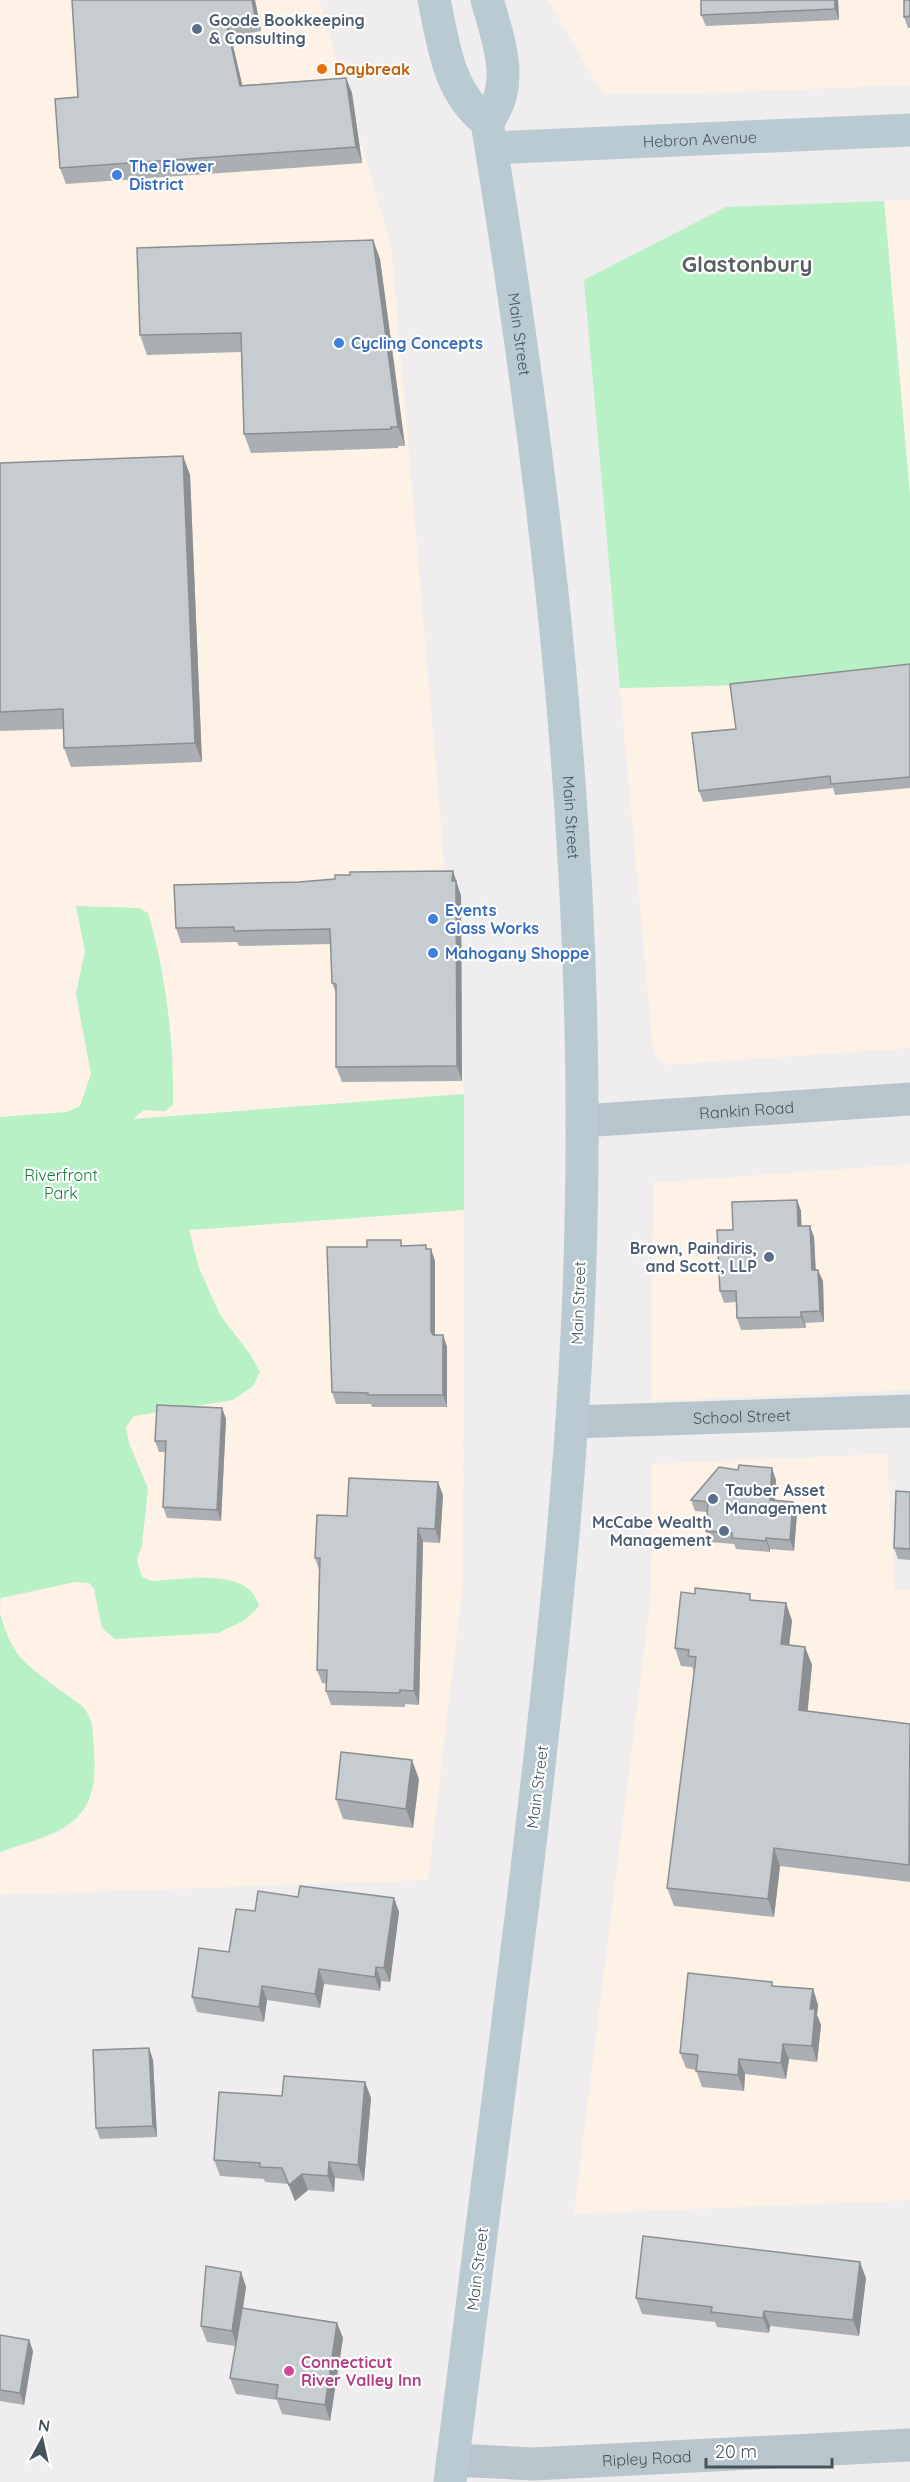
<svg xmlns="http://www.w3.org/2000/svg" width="910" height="2482" font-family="Quicksand,sans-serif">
<rect width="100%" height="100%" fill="#f0edee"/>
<g fill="#fdf2e5">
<path d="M 0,0 L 319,0 L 391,245 L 464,1094 L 132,1119 L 144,1110 L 165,1111 L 173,1053 L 154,934 L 148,913 L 75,908 L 83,930 L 85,951 L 76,994 L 91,1074 L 80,1106 L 67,1112 L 0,1117 Z"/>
<path d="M 548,0 L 910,0 L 910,85 L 683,94 L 603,94 Z"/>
<path d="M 910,200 L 910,495 L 884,201 Z"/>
<path d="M 910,681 L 910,1048 L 666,1065 L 657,1059 L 653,1048 L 620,688 Z"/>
<path d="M 910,1164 L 910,1390 L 652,1401 L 653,1183 Z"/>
<path d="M 464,1210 L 463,1582 L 428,1880 L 0,1895 L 0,1852 L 63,1831 L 95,1770 L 92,1722 L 83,1707 L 17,1657 L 0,1623 L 1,1598 L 75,1582 L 89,1583 L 94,1589 L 102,1628 L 225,1580 L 152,1581 L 142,1577 L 137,1560 L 142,1545 L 148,1488 L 129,1443 L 126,1427 L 134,1415 L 233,1400 L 250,1354 L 220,1315 L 199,1268 L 189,1230 Z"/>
<path d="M 887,1454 L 895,1590 L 910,1590 L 910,2200 L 574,2214 L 651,1594 L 652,1464 Z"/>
</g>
<g fill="#b8f1c6">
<path d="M 884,201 L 910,495 L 910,681 L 620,688 L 584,280 L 726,207 Z"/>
<path d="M 76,906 L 139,908 L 148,913 C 166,975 174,1041 173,1105 L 165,1111 L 144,1110 L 133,1119 L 464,1094 L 464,1210 L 189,1230 L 199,1268 L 220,1315 L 250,1354 L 260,1372 L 253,1386 L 233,1400 L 134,1416 L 126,1427 L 129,1443 L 148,1489 L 142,1545 L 137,1560 L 142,1577 L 152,1581 C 184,1580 249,1566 259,1606 L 245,1620 L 218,1633 L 115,1639 L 102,1628 L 94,1589 L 89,1583 L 75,1582 L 1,1598 L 0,1601 L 0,1117 L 67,1112 L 80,1106 L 91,1074 L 76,994 L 85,951 Z"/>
<path d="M 0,1614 C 13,1657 22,1661 58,1689 C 66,1695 77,1701 84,1708 C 94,1721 93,1737 94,1752 C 100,1827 58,1832 0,1852 Z"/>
</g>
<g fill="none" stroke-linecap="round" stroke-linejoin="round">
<g stroke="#b8c5cc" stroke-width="33">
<path id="s1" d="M 582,1121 L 910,1099"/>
<path id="s2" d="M 572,1422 L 910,1411"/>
<path id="s3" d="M 453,2460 L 533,2464 L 910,2445"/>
</g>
<g stroke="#bacad3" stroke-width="33">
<path id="s4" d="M 434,0 C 444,46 448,92 487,122 C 547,487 590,856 581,1225 C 576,1453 550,1677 523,1902 C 500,2096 475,2289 450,2482"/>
<path d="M 487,122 C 516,86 499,41 487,0"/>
<path id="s5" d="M 492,148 L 910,130"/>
</g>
</g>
<g fill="#abafb4">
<path d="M 72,0 L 255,0 L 261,31 L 231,37 L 242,85 L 346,78 L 352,93 L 362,163 L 66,184 L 60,168 L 78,97 Z"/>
<path d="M 838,0 L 839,20 L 706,26 L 701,15 Z"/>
<path d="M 910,0 L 910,28 L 908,28 L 904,17 Z"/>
<path d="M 373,240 L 380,259 L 405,446 L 398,446 L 398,448 L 251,453 L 244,434 L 241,352 L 147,355 L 140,335 Z"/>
<path d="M 183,456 L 190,475 L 202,762 L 71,767 L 64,748 L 63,729 L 0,731 L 0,463 Z"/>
<path d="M 910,664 L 910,788 L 835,795 L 833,788 L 703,802 L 699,791 L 736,729 Z"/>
<path d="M 453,871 L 461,896 L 462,1081 L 342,1082 L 336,1067 L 336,993 L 332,983 L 331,944 L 239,946 L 237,942 L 181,943 L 176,928 L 299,882 L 335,879 L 350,875 Z"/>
<path d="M 797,1200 L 801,1211 L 801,1226 L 814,1237 L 816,1270 L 823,1281 L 824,1322 L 805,1323 L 806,1328 L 741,1330 L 737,1318 L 736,1302 L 724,1303 L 720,1291 L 733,1230 Z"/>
<path d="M 403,1246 L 427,1249 L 435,1261 L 435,1335 L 443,1335 L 447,1347 L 447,1407 L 372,1407 L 371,1404 L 336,1404 L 332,1392 L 367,1247 Z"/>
<path d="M 222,1408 L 226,1419 L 221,1521 L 167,1518 L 163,1507 L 166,1452 L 159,1452 L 155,1441 Z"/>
<path d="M 776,1480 L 775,1501 L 793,1502 L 797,1513 L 794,1551 L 770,1549 L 770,1552 L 736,1549 L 734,1544 L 710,1542 L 706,1531 L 707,1512 L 695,1511 L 691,1500 Z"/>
<path d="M 910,1492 L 910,1560 L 898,1559 L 894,1548 Z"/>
<path d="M 443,1495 L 440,1543 L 423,1542 L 419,1705 L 405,1704 L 405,1707 L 331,1705 L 326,1691 L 327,1684 L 322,1683 L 317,1670 L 319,1570 L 315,1558 L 347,1516 Z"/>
<path d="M 753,1600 L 786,1603 L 792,1621 L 789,1645 L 805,1647 L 812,1665 L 807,1711 L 910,1724 L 910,1882 L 780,1866 L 774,1917 L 674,1906 L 667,1888 L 694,1672 L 692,1667 L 681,1666 L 675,1648 Z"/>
<path d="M 419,1779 L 413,1828 L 343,1819 L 336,1799 Z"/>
<path d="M 298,1897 L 394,1898 L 399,1912 L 390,1982 L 381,1981 L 380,1991 L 324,1984 L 320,2008 L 267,2000 L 264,2022 L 197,2012 L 192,1997 L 229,1952 L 255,1911 Z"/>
<path d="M 774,1986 L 813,1989 L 818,2005 L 817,2015 L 821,2025 L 817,2062 L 789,2059 L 786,2079 L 745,2074 L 744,2091 L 702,2087 L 696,2070 L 686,2068 L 680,2053 Z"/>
<path d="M 149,2048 L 153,2060 L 157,2137 L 100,2139 L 96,2128 Z"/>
<path d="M 365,2082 L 371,2098 L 364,2181 L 335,2178 L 334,2192 L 308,2190 L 295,2201 L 288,2184 L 265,2182 L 264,2179 L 220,2176 L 214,2160 L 282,2096 Z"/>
<path d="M 241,2272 L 246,2287 L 243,2308 L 337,2323 L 343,2338 L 330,2421 L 282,2414 L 277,2400 L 236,2394 L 230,2378 L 236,2346 L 207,2342 L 201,2326 Z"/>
<path d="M 866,2278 L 859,2336 L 770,2326 L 769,2333 L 717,2327 L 715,2322 L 642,2314 L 636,2298 Z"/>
<path d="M 0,2335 L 29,2340 L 33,2351 L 24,2405 L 0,2401 Z"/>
</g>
<g fill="#8b8f92">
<path d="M 252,0 L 255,0 L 261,31 L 255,16 Z"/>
<path d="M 835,0 L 838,0 L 839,20 L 835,9 Z"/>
<path d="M 226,21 L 231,37 L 246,101 L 240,86 Z"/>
<path d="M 346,78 L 352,93 L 362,163 L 356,147 Z"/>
<path d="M 373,240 L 380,259 L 405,446 L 398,427 Z"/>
<path d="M 183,456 L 190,475 L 202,762 L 195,743 Z"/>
<path d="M 453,871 L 461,896 L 462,1081 L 457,1066 Z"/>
<path d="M 797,1200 L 801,1211 L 802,1237 L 798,1226 Z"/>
<path d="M 810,1226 L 814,1237 L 816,1282 L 812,1270 Z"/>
<path d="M 431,1249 L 435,1261 L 435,1343 L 431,1331 Z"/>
<path d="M 818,1270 L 823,1281 L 824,1322 L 820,1311 Z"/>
<path d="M 801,1312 L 805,1323 L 806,1328 L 801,1317 Z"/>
<path d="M 443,1335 L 447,1347 L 447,1407 L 443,1395 Z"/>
<path d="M 222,1408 L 226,1419 L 221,1521 L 217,1510 Z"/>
<path d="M 772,1468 L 776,1480 L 774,1512 L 770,1500 Z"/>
<path d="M 438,1482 L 443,1495 L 440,1543 L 435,1529 Z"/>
<path d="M 793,1502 L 797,1513 L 794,1551 L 790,1540 Z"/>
<path d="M 418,1528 L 423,1542 L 419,1705 L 414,1691 Z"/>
<path d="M 766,1538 L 770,1549 L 770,1552 L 766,1541 Z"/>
<path d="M 786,1603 L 792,1621 L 787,1662 L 781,1644 Z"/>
<path d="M 805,1647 L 812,1665 L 806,1728 L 799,1710 Z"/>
<path d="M 412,1760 L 419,1779 L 413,1828 L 406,1809 Z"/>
<path d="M 774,1848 L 780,1866 L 774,1917 L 768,1899 Z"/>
<path d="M 394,1898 L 399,1912 L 390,1982 L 384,1968 Z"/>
<path d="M 376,1967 L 381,1981 L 380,1991 L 375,1977 Z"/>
<path d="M 319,1969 L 324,1984 L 320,2008 L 315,1994 Z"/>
<path d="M 262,1986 L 267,2000 L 264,2022 L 259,2007 Z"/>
<path d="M 813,1989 L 818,2005 L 817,2015 L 821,2025 L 817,2062 L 812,2046 L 810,2009 Z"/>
<path d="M 783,2044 L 789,2059 L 786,2079 L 781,2063 Z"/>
<path d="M 149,2048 L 153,2060 L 157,2137 L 153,2126 Z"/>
<path d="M 739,2059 L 745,2074 L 744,2091 L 738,2075 Z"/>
<path d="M 365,2082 L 371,2098 L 364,2181 L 358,2165 Z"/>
<path d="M 329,2162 L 335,2178 L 334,2192 L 328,2176 Z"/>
<path d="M 302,2174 L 308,2190 L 295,2201 L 289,2185 Z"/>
<path d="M 860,2262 L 866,2278 L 859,2336 L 853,2320 Z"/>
<path d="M 241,2272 L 246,2287 L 237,2347 L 232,2331 Z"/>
<path d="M 764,2311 L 770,2326 L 769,2333 L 763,2318 Z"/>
<path d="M 337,2323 L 343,2338 L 330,2421 L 325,2405 Z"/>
<path d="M 29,2340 L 33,2351 L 24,2405 L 20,2393 Z"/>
</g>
<g fill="#c7ccd1" stroke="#8b8f92" stroke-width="1.5">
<path d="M 72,0 L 252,0 L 255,16 L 226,21 L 240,86 L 346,78 L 356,147 L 60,168 L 55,99 L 78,97 Z"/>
<path d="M 701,0 L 835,0 L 835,9 L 701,15 Z"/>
<path d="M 904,0 L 910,0 L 910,16 L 904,17 Z"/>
<path d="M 373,240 L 398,427 L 391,427 L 391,429 L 244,434 L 241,333 L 140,335 L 137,248 Z"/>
<path d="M 183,456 L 195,743 L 64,748 L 63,709 L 0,712 L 0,463 Z"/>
<path d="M 910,664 L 910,777 L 831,784 L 830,776 L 699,791 L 692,733 L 736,729 L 730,684 Z"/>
<path d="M 453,871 L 452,881 L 456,881 L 457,1066 L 336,1067 L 336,984 L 332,983 L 330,929 L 234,931 L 234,927 L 176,928 L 174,885 L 299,882 L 335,879 L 335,875 L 350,875 L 350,872 Z"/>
<path d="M 797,1200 L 798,1226 L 810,1226 L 812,1270 L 818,1270 L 820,1311 L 801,1312 L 801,1317 L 737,1318 L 736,1291 L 720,1291 L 717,1230 L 733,1230 L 732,1202 Z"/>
<path d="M 367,1240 L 401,1240 L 401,1246 L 426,1245 L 426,1249 L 431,1249 L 431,1331 L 433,1335 L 443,1335 L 443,1395 L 368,1395 L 368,1393 L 332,1392 L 327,1247 L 367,1247 Z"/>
<path d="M 157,1405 L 222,1408 L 217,1510 L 163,1507 L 166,1441 L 155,1441 Z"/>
<path d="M 739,1465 L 772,1468 L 770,1500 L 793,1502 L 790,1540 L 766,1538 L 766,1541 L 732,1538 L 732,1533 L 706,1531 L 708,1502 L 691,1500 L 719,1467 L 738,1470 Z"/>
<path d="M 349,1478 L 438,1482 L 435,1529 L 418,1528 L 414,1691 L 400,1690 L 400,1693 L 326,1691 L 327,1670 L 317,1670 L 320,1558 L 315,1558 L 317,1515 L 347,1516 Z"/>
<path d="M 896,1491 L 910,1492 L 910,1549 L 894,1548 Z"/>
<path d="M 695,1588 L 750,1594 L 750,1600 L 786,1603 L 781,1644 L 805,1647 L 799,1710 L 910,1724 L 909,1865 L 774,1848 L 768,1899 L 667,1888 L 696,1657 L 688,1656 L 689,1650 L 675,1648 L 681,1592 L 695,1594 Z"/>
<path d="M 341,1752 L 412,1760 L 406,1809 L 336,1799 Z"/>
<path d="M 300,1886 L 394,1898 L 384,1968 L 376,1967 L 375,1977 L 319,1969 L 315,1994 L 262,1986 L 259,2007 L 192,1997 L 199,1948 L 229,1952 L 236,1909 L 255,1911 L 258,1891 L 298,1897 Z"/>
<path d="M 688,1973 L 772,1982 L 772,1986 L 813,1989 L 810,2009 L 815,2009 L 812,2046 L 783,2044 L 781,2063 L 739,2059 L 738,2075 L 696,2071 L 698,2055 L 680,2053 Z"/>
<path d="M 149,2048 L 153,2126 L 96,2128 L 93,2050 Z"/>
<path d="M 284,2076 L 365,2082 L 358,2165 L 329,2162 L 328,2176 L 302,2174 L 289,2185 L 282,2168 L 260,2167 L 260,2163 L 214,2160 L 219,2092 L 282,2096 Z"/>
<path d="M 643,2236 L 860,2262 L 853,2320 L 764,2311 L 763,2318 L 711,2312 L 712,2307 L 636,2298 Z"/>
<path d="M 206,2266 L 241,2272 L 232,2331 L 201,2326 Z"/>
<path d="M 242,2308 L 337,2323 L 325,2405 L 276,2398 L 278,2385 L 230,2378 Z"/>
<path d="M 0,2335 L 29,2340 L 20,2393 L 0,2390 Z"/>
</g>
<g fill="#5c6f8a" stroke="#fff" stroke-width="2">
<circle cx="197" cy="29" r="6"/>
<circle cx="769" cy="1257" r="6"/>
<circle cx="713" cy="1499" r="6"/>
<circle cx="724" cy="1531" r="6"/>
</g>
<circle fill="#e8710a" stroke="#fff" stroke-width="2" cx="322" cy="69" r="6"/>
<g fill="#3f7fe0" stroke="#fff" stroke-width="2">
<circle cx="117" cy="175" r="6"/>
<circle cx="339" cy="343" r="6"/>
<circle cx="433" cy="919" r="6"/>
<circle cx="433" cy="953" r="6"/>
</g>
<circle fill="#d1479c" stroke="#fff" stroke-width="2" cx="289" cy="2371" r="6"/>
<g text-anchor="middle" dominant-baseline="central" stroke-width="4.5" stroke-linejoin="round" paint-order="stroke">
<g font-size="16" font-weight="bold" fill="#4e5e75" stroke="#fff" text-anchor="start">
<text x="209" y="20">Goode Bookkeeping<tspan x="209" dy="18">&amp; Consulting</tspan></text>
<text x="757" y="1248" text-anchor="end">Brown, Paindiris,<tspan x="757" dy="18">and Scott, LLP</tspan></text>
<text x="725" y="1490">Tauber Asset<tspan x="725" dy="18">Management</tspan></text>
<text x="712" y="1522" text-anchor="end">McCabe Wealth<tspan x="712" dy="18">Management</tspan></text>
</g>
<g font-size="16" font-weight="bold" fill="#c56008" stroke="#fff" text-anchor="start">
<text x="334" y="69">Daybreak</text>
</g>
<g font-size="16" fill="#45545c" stroke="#fff">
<text stroke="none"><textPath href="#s5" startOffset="208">Hebron Avenue</textPath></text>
<text stroke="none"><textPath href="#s4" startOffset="351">Main Street</textPath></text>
<text stroke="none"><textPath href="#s4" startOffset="837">Main Street</textPath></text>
<text stroke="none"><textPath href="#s1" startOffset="165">Rankin Road</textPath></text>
<text transform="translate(578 1303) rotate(-88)">Main Street</text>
<text stroke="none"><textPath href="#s2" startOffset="170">School Street</textPath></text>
<text transform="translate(537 1787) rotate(-83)">Main Street</text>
<text transform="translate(477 2269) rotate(-83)">Main Street</text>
<text stroke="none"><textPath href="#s3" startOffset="194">Ripley Road</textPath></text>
</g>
<g font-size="16" font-weight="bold" fill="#366cbe" stroke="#fff" text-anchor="start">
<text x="129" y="166">The Flower<tspan x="129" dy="18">District</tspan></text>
<text x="351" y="343">Cycling Concepts</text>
<text x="445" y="910">Events<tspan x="445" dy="18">Glass Works</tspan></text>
<text x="445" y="953">Mahogany Shoppe</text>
</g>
<g font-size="16" fill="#118138" stroke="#fff">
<text x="61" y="1175">Riverfront<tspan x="61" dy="18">Park</tspan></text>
</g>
<g font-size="16" font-weight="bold" fill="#b23c85" stroke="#fff" text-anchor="start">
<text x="301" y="2362">Connecticut<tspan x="301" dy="18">River Valley Inn</tspan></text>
</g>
<g font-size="22" font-weight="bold" fill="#5a5f63" stroke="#fff">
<text x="747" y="264">Glastonbury</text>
</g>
</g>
<g transform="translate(42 2440) rotate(8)" stroke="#ffffff" stroke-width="4.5" paint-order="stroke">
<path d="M0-4.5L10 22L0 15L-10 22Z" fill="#45545c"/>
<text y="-9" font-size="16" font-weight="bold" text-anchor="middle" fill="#45545c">N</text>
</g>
<path d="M706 2458v9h126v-9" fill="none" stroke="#45545c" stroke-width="3"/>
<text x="715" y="2458" font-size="18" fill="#45545c" stroke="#ffffff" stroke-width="4.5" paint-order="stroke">20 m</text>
</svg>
